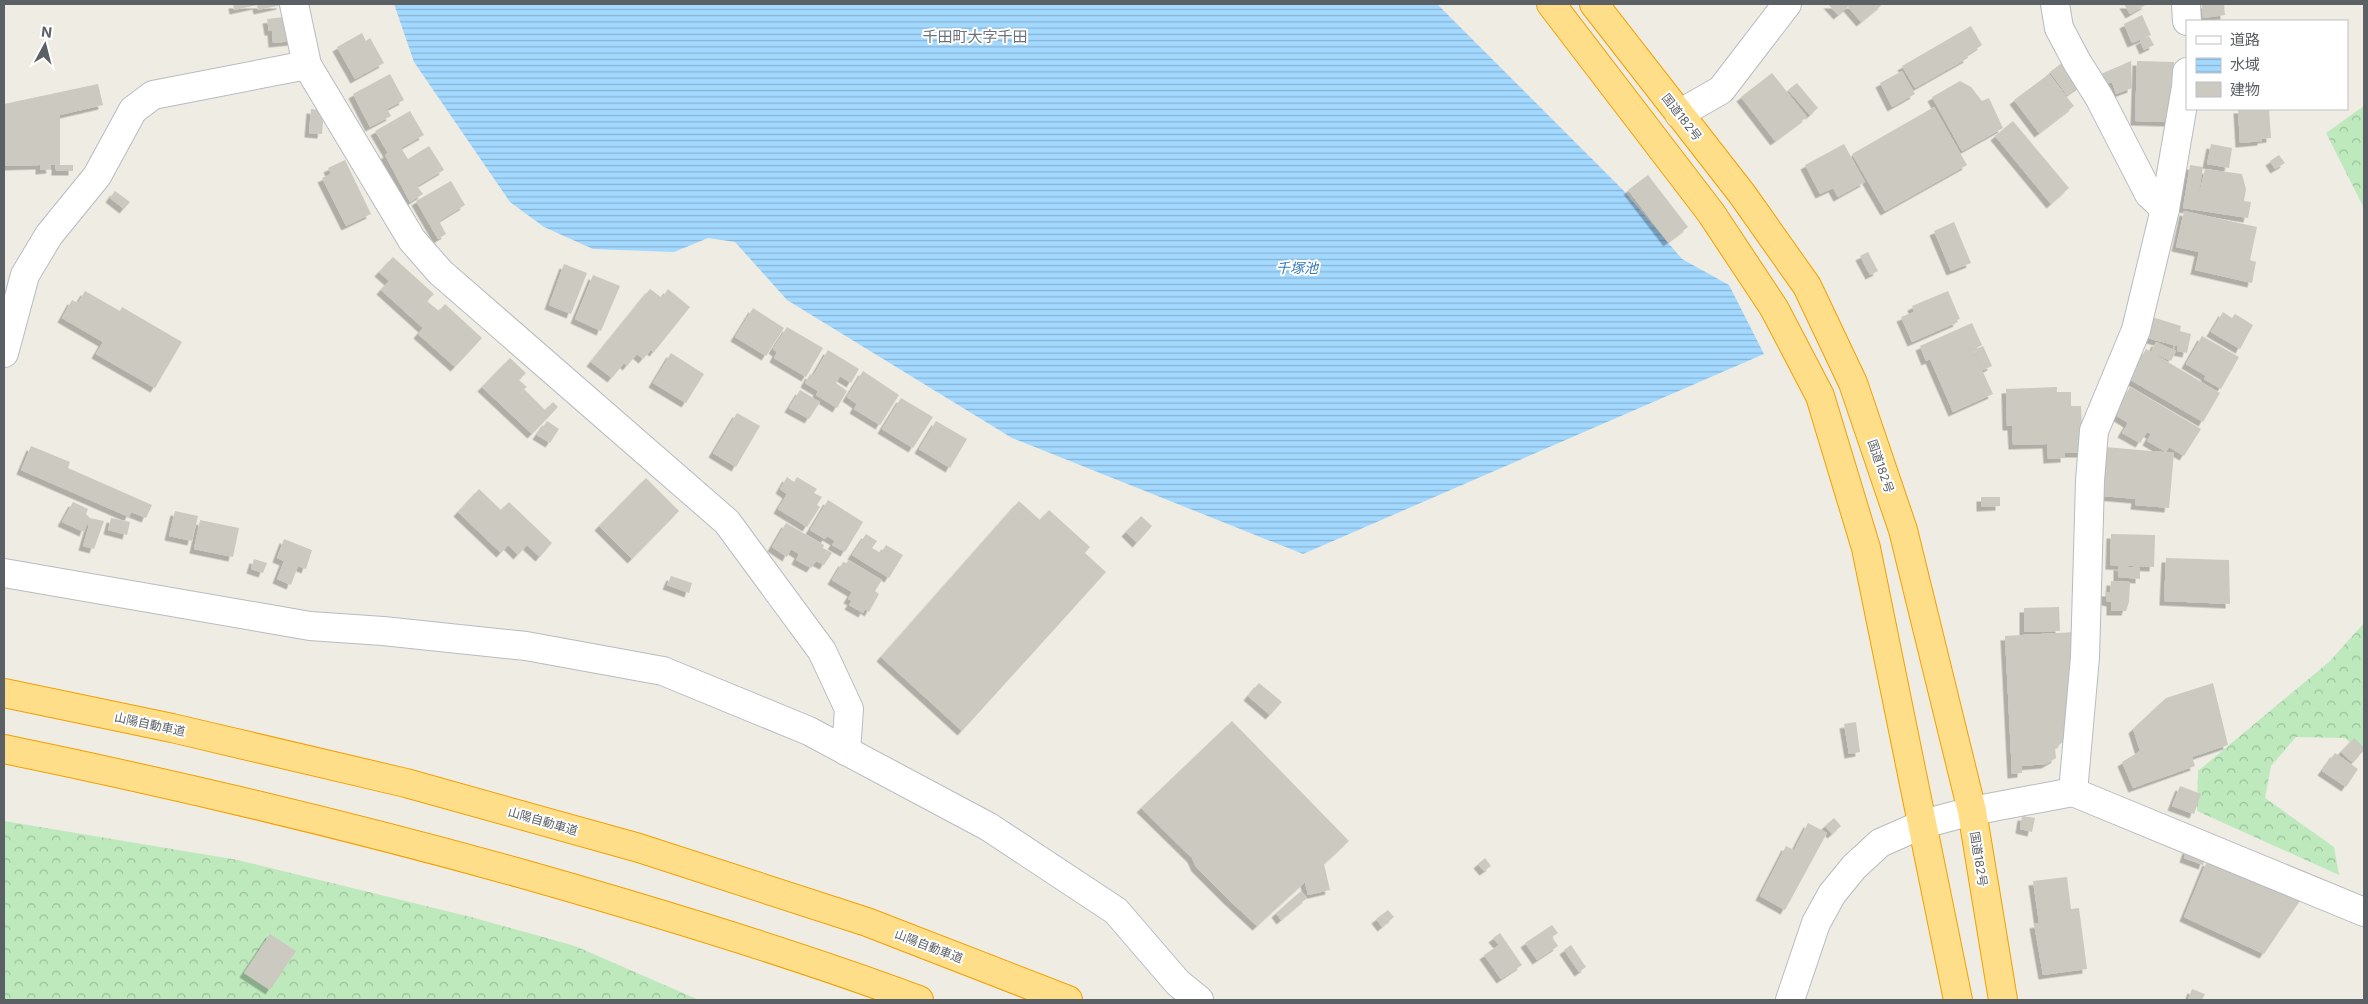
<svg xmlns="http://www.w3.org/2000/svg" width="2368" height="1004" font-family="Inter,'Noto Sans JP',sans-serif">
<defs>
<pattern id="forest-crowns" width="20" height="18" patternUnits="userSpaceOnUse" patternTransform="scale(1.25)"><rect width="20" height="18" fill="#bde9bc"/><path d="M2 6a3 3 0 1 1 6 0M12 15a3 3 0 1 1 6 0" fill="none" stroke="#9dc09c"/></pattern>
<pattern id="water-rules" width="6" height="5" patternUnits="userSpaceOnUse" patternTransform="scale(1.25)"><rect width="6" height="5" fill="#a3d9ff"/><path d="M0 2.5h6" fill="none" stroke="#88b3d2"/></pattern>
<filter id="shadow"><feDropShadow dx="-4.5" dy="4.5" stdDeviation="0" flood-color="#0004"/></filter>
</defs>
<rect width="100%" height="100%" fill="#efece3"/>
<g fill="url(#forest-crowns)">
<path d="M 2364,106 L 2364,208 L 2326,133 Z"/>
<path d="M 2364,623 L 2364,754 L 2345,738 L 2296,737 L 2271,766 L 2265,798 L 2334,847 L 2339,875 L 2197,811 L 2198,771 L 2329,662 Z"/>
<path d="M 4,821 L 238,860 L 471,917 L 575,946 L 699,1000 L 4,1000 Z"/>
</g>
<path fill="url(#water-rules)" d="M 394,4 L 1437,4 L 1623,190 L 1682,259 L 1729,285 L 1764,354 L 1303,554 L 1012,438 L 787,300 L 735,242 L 708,238 L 674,252 L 593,249 L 544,227 L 510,202 L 414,62 Z"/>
<g fill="#ccc9c1" filter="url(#shadow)">
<path d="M 233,4 L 281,4 L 281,5 L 258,10 L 257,5 L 234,10 Z"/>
<path d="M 1828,4 L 1883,4 L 1861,22 L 1848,7 L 1838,15 Z"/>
<path d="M 2124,4 L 2147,4 L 2130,14 Z"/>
<path d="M 2202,4 L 2224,4 L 2225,15 L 2203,18 Z"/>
<path d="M 2142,15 L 2151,35 L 2132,43 L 2124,24 Z"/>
<path d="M 284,17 L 293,41 L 273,43 L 272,31 L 269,31 L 267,19 Z"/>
<path d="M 1971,26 L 1982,45 L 1967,55 L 1968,58 L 1915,88 L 1902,66 Z"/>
<path d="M 362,33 L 366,41 L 370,38 L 384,63 L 355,79 L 337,47 Z"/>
<path d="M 2149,36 L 2154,45 L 2144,50 L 2140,41 Z"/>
<path d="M 2067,59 L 2084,83 L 2067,95 L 2050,72 Z"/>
<path d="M 2131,61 L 2132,88 L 2116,94 L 2112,82 L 2100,86 L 2096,76 Z"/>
<path d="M 2137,61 L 2174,62 L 2171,122 L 2135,121 Z"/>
<path d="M 1902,71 L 1915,94 L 1892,107 L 1880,83 Z"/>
<path d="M 1772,73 L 1807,117 L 1775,141 L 1741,97 Z"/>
<path d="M 390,74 L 404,100 L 387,109 L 391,116 L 370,127 L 353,94 Z"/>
<path d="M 2049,74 L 2074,106 L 2039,133 L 2014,100 Z"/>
<path d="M 1960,81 L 1971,87 L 1982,101 L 1989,98 L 2003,128 L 1962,151 L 1932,97 Z"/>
<path d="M 1797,83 L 1818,108 L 1810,115 L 1788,90 Z"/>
<path d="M 98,84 L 103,105 L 60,115 L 60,165 L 73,165 L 73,171 L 56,171 L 56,165 L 50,165 L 51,169 L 40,170 L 40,165 L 4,166 L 4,104 Z"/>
<path d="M 1934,107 L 1967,165 L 1885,211 L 1852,154 Z"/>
<path d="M 311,109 L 324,110 L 322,134 L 309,133 Z"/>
<path d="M 2238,109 L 2269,109 L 2271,138 L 2262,139 L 2262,141 L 2240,143 Z"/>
<path d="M 410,111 L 424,135 L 401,148 L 408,159 L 429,146 L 444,170 L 417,186 L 423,194 L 410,202 L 385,155 L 388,153 L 375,131 Z"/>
<path d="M 2013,121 L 2069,188 L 2051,204 L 1995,136 Z"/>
<path d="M 1844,144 L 1865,182 L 1838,197 L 1833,188 L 1820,194 L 1805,165 Z"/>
<path d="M 2211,144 L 2232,148 L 2229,168 L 2207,164 Z"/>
<path d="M 2279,155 L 2285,163 L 2275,169 L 2270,161 Z"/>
<path d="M 345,160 L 371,214 L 346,226 L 322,178 L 331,174 L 328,168 Z"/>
<path d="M 2190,165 L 2203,167 L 2197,204 L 2205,169 L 2242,174 L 2246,189 L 2244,201 L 2251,202 L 2248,218 L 2183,208 Z"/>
<path d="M 1648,175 L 1688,227 L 1668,242 L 1628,190 Z"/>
<path d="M 451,181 L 465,205 L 439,221 L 446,234 L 438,239 L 416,201 Z"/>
<path d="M 115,191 L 130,202 L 124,209 L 110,198 Z"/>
<path d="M 2184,211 L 2257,227 L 2250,260 L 2256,262 L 2252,283 L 2195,270 L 2199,252 L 2176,247 Z"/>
<path d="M 1954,222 L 1971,263 L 1951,271 L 1934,231 Z"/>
<path d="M 1868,252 L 1878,271 L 1870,275 L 1860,256 Z"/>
<path d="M 393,257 L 434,294 L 427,301 L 439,311 L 445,304 L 482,338 L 455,367 L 418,334 L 423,328 L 381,290 L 389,281 L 379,272 Z"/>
<path d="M 564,264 L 587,273 L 571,314 L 549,305 Z"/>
<path d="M 593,275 L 620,286 L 601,331 L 575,319 Z"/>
<path d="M 650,289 L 662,298 L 668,289 L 690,307 L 654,352 L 651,350 L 643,359 L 637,354 L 627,366 L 624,363 L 612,378 L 591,362 Z"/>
<path d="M 85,291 L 120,311 L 122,307 L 182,342 L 155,388 L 96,354 L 103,342 L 62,318 L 72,300 L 78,303 Z"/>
<path d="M 1948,291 L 1960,319 L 1957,320 L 1958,322 L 1912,342 L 1901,317 L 1914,312 L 1912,306 Z"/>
<path d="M 753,308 L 784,328 L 766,356 L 735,337 Z"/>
<path d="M 2223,312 L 2232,318 L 2235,314 L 2253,325 L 2240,349 L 2211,332 Z"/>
<path d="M 2152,317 L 2181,326 L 2180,331 L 2191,334 L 2187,353 L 2177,351 L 2180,336 L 2177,346 L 2147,338 Z"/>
<path d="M 1972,323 L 1982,345 L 1973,350 L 1993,394 L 1953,412 L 1930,359 L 1926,361 L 1920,346 Z"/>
<path d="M 787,327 L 823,348 L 806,377 L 774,358 L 777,352 L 773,349 Z"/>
<path d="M 2202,336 L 2239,357 L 2221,389 L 2204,379 L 2206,376 L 2186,364 Z"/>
<path d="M 2156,342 L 2176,351 L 2171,361 L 2151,352 Z"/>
<path d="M 1983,346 L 1992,366 L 1983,370 L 1974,350 Z"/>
<path d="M 2146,349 L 2220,393 L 2203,422 L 2129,379 Z"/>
<path d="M 828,350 L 859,369 L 851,383 L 840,376 L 836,383 L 847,391 L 837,408 L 816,395 L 818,391 L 805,383 L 810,374 L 813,376 Z"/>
<path d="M 671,353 L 704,374 L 686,403 L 653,383 Z"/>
<path d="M 510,358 L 526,373 L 519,380 L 527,387 L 524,389 L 545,410 L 553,402 L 558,407 L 532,434 L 482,387 Z"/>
<path d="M 863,371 L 899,395 L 880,425 L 854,409 L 857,404 L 847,397 Z"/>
<path d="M 2057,387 L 2057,392 L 2071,392 L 2071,406 L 2081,406 L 2083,453 L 2065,453 L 2065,458 L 2048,459 L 2047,444 L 2013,445 L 2012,426 L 2007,426 L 2006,389 Z"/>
<path d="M 2130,387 L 2201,429 L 2184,456 L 2169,447 L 2166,452 L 2147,441 L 2151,434 L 2147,432 L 2140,443 L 2122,433 L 2128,423 L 2114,414 Z"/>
<path d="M 800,390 L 820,402 L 809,419 L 789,408 Z"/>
<path d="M 901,398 L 933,417 L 913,448 L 882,429 Z"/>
<path d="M 737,413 L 760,426 L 736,467 L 713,453 Z"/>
<path d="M 547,421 L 559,429 L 550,443 L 537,435 Z"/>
<path d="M 936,421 L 967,439 L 950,468 L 919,449 Z"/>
<path d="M 31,446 L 70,462 L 68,468 L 152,505 L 146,518 L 131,512 L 129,517 L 21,470 Z"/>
<path d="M 2105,447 L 2174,453 L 2169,508 L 2135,505 L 2136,499 L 2102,496 Z"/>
<path d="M 787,477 L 794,482 L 797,477 L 817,489 L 814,493 L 822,497 L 817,505 L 820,507 L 807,527 L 778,509 L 787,494 L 780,489 Z"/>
<path d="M 646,478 L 679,511 L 632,559 L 599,526 Z"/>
<path d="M 479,489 L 501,510 L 509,502 L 552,543 L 540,557 L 527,545 L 518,555 L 508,545 L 501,553 L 458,512 Z"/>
<path d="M 1981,497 L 2000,497 L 2000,506 L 1981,507 Z"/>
<path d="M 828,500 L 863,522 L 845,552 L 832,545 L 835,541 L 827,536 L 825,539 L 810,530 Z"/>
<path d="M 1019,501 L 1040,520 L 1049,510 L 1090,547 L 1085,553 L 1106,572 L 962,731 L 881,657 Z"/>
<path d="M 73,502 L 88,509 L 86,514 L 90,518 L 104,521 L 94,549 L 83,546 L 89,525 L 87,524 L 84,532 L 62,522 Z"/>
<path d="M 175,511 L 198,516 L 192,541 L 169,536 Z"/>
<path d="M 1141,516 L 1152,526 L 1137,543 L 1126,532 Z"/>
<path d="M 111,518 L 130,522 L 127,535 L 108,530 Z"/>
<path d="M 200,520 L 239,528 L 233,557 L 194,549 Z"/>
<path d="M 786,523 L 824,545 L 823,548 L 832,553 L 824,565 L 816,561 L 811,568 L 796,560 L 799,554 L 791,549 L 787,557 L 772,547 Z"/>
<path d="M 866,534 L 877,541 L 872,548 L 881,553 L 886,545 L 903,555 L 889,578 L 852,555 Z"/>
<path d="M 2111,534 L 2155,535 L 2154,567 L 2110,565 Z"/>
<path d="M 284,539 L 312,550 L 306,569 L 298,566 L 291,585 L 277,579 L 284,561 L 277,558 Z"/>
<path d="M 2166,558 L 2229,560 L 2230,604 L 2164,601 Z"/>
<path d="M 254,559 L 267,563 L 263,573 L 251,569 Z"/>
<path d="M 848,560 L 882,580 L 875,591 L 879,594 L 869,612 L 865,609 L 863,613 L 849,605 L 852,601 L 848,599 L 852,592 L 832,580 L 843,562 L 847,563 Z"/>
<path d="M 2118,566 L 2140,568 L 2140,579 L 2118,577 Z"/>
<path d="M 671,576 L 692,583 L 689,593 L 667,585 Z"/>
<path d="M 2111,581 L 2130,582 L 2129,602 L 2126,611 L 2111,611 L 2111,602 L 2106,601 L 2106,592 L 2110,592 Z"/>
<path d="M 2059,607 L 2060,631 L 2024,632 L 2024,608 Z"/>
<path d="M 2075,632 L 2063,742 L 2055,748 L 2056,758 L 2046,764 L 2022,766 L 2022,773 L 2012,774 L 2005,636 Z"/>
<path d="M 1259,683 L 1282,702 L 1270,715 L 1248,696 Z"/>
<path d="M 2213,683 L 2228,745 L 2192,757 L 2195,766 L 2133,788 L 2122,762 L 2140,751 L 2133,729 L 2166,698 Z"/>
<path d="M 1232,721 L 1349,841 L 1324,864 L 1330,890 L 1308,895 L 1305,882 L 1257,926 L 1228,899 L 1196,867 L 1192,858 L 1141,808 Z"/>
<path d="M 1856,722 L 1860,752 L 1849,754 L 1844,724 Z"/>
<path d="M 2354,738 L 2364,747 L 2364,750 L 2353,763 L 2341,752 Z"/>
<path d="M 2335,753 L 2358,769 L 2346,787 L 2322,771 Z"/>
<path d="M 2180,786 L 2201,794 L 2194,814 L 2172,806 Z"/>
<path d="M 2022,816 L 2035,818 L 2032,832 L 2020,829 Z"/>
<path d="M 1834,818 L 1841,826 L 1832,834 L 1825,826 Z"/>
<path d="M 1808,823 L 1827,833 L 1785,910 L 1760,896 L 1786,846 L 1794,850 Z"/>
<path d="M 2187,849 L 2206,857 L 2203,865 L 2184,858 Z"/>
<path d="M 1485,858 L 1491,866 L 1484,871 L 1478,864 Z"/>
<path d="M 2207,861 L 2300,901 L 2264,954 L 2184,917 Z"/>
<path d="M 2067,877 L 2071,909 L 2079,908 L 2087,969 L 2043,975 L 2034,924 L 2039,923 L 2033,881 Z"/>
<path d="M 1301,891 L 1307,898 L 1281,920 L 1276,913 Z"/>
<path d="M 1388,910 L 1394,917 L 1382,927 L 1376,919 Z"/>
<path d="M 1552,925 L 1558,933 L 1552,937 L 1558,946 L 1537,960 L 1525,943 Z"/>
<path d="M 1500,933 L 1522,965 L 1501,979 L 1484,955 L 1499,945 L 1493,938 Z"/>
<path d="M 270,934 L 296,951 L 270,990 L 244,973 Z"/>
<path d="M 1571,945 L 1586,967 L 1579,972 L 1564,950 Z"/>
<path d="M 2192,989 L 2205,994 L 2202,1000 L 2188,1000 Z"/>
</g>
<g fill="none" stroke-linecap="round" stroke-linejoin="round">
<g stroke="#b8bbc0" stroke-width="30">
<g id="minor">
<path d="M 294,4 L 307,65 L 412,240 L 440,272 L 727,522 L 822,651 L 849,709 L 846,751"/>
<path d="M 2055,4 L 2059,28 L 2077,62 L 2099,97 L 2149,194 L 2165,209"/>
<path d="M 2186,4 L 2187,21"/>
<path d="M 1679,114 L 1721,90 L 1787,4"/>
<path d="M 4,353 L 25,275 L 49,235 L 97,176 L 133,110 L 153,95 L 307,65"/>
<path d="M 4,573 L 310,626 L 383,631 L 526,646 L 663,671 L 809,731 L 989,827 L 1116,911 L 1178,983 L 1199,1000"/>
<path d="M 2073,792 L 2085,657 L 2090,481 L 2094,431 L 2136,330 L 2165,209 L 2186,87 L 2187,72"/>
<path d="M 1790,1000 L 1816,923 L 1832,894 L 1854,867 L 1880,843 L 1923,824 L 1972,811 L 2073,792 L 2364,912"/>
</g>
</g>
<g stroke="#f2a000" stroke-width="30">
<g id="highway">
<path d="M 1551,4 L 1711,213 L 1774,308 L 1820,396 L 1866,548 L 1958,1000"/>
<path d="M 1594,4 L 1742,194 L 1807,286 L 1853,383 L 1903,530 L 1972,811 L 2003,1000"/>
<path d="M 4,693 L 172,728 L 406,783 L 639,848 L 867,922 L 1068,1000"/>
<path d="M 4,749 C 179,785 351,826 523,874 C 657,912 790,952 919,1000"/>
</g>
</g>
<use href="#minor" stroke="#fff" stroke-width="28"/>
<use href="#highway" stroke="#ffde8a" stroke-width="28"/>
</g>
<g text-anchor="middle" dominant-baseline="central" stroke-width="4" stroke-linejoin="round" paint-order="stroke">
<g font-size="12" fill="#5b6065" stroke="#fff">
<text transform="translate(1682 117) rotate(52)">国道182号</text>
<text transform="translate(1881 466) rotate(71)">国道182号</text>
<text transform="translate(150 724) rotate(12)">山陽自動車道</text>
<text transform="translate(543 821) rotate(16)">山陽自動車道</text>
<text transform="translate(1979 859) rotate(81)">国道182号</text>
<text transform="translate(929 946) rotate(21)">山陽自動車道</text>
</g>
<g font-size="14" font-style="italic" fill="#357abc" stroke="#fff">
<text x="1297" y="267">千塚池</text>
</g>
<g font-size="15" fill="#6c7277" stroke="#fff">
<text x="975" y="36">千田町大字千田</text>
</g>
</g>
<rect width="2368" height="1004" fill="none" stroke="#5b6065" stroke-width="10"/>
<rect x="2186" y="20" width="162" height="90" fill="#ffffff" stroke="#bdbfc1"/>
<rect x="2196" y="36" width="25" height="8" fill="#ffffff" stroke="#bdbfc1"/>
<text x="2230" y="45" font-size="15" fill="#5b6065">道路</text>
<rect x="2196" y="58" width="25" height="15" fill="url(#water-rules)" stroke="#bdbfc1"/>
<text x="2230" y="70" font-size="15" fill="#5b6065">水域</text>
<rect x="2196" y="82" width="25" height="15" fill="#ccc9c1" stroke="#bdbfc1"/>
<text x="2230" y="95" font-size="15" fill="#5b6065">建物</text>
<g transform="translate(45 45) rotate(7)" stroke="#ffffff" stroke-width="4" paint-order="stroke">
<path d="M0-4L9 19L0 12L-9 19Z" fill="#5b6065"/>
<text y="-8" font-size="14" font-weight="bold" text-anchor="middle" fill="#5b6065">N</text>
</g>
</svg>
